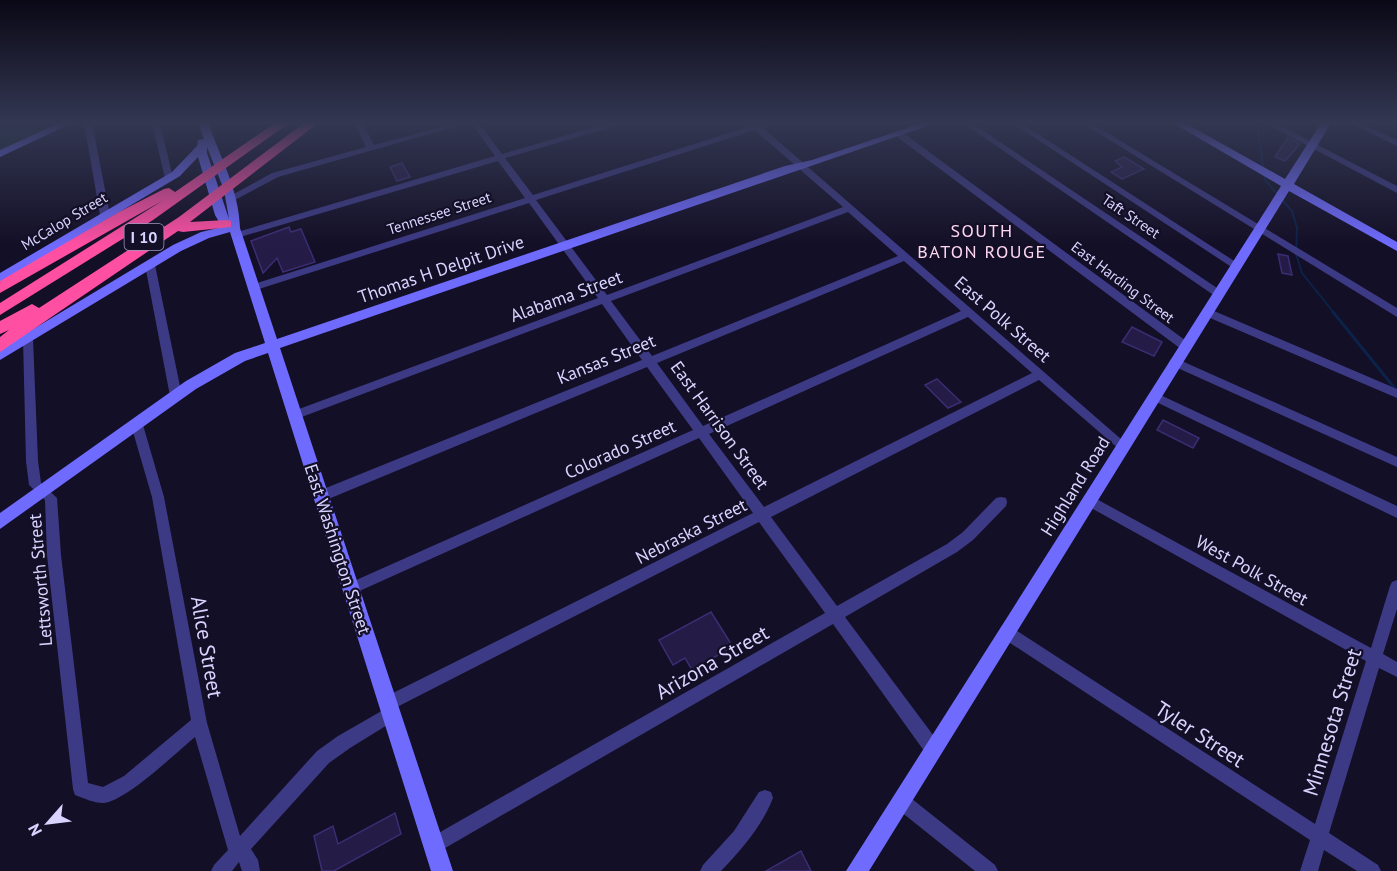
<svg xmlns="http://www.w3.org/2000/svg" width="1397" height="871" font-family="'PT Sans',sans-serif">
<rect width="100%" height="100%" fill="#130f26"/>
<path fill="#12302f" d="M 0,123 L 59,123 L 0,151 Z"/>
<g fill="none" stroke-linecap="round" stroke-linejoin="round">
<path stroke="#0c2248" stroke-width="2" d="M 1257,123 L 1265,180 L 1292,211 L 1297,228 L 1296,254 L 1302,273 L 1334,313"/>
<path stroke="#0c2248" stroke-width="3" d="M 1333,312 L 1397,391"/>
</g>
<g fill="#241b47" stroke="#3b2d73" stroke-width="1.5">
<path d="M 1288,137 L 1300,144 L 1285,161 L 1275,157 Z"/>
<path d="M 1124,157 L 1144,169 L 1122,179 L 1111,172 L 1122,167 L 1115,161 Z"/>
<path d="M 402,163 L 410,177 L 397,181 L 390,167 Z"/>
<path d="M 289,227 L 291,232 L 301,229 L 315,262 L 283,272 L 277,258 L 263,273 L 251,241 Z"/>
<path d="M 1278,254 L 1288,256 L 1292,275 L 1282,273 Z"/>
<path d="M 1132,327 L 1162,342 L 1154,356 L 1122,342 Z"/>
<path d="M 937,379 L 961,402 L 948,408 L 925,385 Z"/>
<path d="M 1163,420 L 1199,438 L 1193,448 L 1157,430 Z"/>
<path d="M 711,612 L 733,647 L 711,659 L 714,665 L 695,675 L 685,658 L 673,665 L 659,640 Z"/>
<path d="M 395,813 L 401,834 L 334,871 L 322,871 L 314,836 L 333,826 L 338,844 Z"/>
<path d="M 801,851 L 811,871 L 766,871 Z"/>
</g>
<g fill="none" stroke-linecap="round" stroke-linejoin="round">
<g fill="#3d3a85" fill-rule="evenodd">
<path d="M 84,123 L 92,123 L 110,215 L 105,218 L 100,215 Z"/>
<path d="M 152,123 L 160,123 L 173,178 L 172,180 L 169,181 L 165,178 Z"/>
<path d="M 355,123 L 363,123 L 374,145 L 456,123 L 468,123 L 278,177 L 233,201 L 227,201 L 225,199 L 272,173 L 366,147 Z"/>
<path d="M 471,123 L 479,123 L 502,154 L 608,123 L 620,123 L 619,125 L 505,158 L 533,195 L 751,126 L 750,123 L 774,123 L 763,128 L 1129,446 L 1127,449 L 1119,449 L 1039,380 L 771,517 L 837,606 L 947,544 L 963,532 L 996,498 L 1001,497 L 1006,498 L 1007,502 L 1006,506 L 973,540 L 957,552 L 845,617 L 939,743 L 941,749 L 939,755 L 933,757 L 927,755 L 833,624 L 440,851 L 434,854 L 428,851 L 425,845 L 428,839 L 825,613 L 759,522 L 395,708 L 400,714 L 397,719 L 350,748 L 329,763 L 251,849 L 258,860 L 260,871 L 242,871 L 239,862 L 232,871 L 211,871 L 214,865 L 228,850 L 195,737 C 178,751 124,803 103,803 C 94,803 83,798 75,795 L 73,789 L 47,555 L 45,500 L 29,485 L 26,461 L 23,339 L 24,336 L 28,335 L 33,339 L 38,461 L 41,483 L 57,498 L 61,555 L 88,783 L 103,787 L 124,776 L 191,720 L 152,497 L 131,425 L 133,422 L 141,422 L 143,425 L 164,497 L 207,723 L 240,836 L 317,751 L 338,736 L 385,709 L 380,703 L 383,698 L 753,513 L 699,438 L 355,593 L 350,595 L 345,593 L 343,589 L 345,585 L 693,430 L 647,367 L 326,500 L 321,501 L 316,500 L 315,496 L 316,492 L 642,360 L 602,304 L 299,418 L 291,418 L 289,415 L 291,412 L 598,298 L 529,203 L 259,289 L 251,289 L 251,285 L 525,198 L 498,161 L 240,237 L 234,237 L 232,235 L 234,233 L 495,156 ZM 755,130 L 843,207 L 607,295 L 536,200 ZM 848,212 L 898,256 L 652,356 L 611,301 ZM 904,261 L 961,311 L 703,426 L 657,363 ZM 968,317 L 1032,373 L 764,507 L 709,434 Z"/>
<path d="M 963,123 L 972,123 L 1223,292 L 1224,294 L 1223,296 L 1215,296 Z"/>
<path d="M 1012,123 L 1021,123 L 1242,266 L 1241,268 L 1233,268 Z"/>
<path d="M 1082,123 L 1091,123 L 1397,308 L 1397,317 Z"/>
<path d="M 1265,123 L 1275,123 L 1397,186 L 1397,193 Z"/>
<path d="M 1350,123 L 1360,123 L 1397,140 L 1397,146 Z"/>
<path d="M 896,132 L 902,132 L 1189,343 L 1190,346 L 1189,349 L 1181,349 L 896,136 Z"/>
<path d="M 150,262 L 155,265 L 182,396 L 176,400 L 170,396 L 145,265 Z"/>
<path d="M 1207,308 L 1397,389 L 1397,398 L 1203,315 L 1202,312 L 1203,309 Z"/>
<path d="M 1175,358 L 1397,457 L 1397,467 L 1171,365 L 1169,362 L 1171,359 Z"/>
<path d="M 1154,392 L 1397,506 L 1397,518 L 1150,399 L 1148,396 Z"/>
<path d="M 1089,495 L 1371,648 L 1390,586 L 1392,582 L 1397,580 L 1397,609 L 1383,654 L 1397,662 L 1397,677 L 1379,668 L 1329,833 L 1378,865 L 1381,871 L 1357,871 L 1324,850 L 1318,871 L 1300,871 L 1310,840 L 1001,637 L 999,632 L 1001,627 L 1006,625 L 1011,627 L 1315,824 L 1366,661 L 1084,504 L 1083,500 L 1084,496 Z"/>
<path d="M 765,790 L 771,792 L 773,798 C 762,826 742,849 721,871 L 700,871 L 703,865 L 734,831 L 759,792 Z"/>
<path d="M 901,793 L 907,795 L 995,865 L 998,871 L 975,871 L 895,807 L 893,801 L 895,795 Z"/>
</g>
<g fill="#6f6bff" fill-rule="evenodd">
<path d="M 59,123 L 72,123 L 0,157 L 0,150 Z"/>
<path d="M 198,123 L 208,123 C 221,158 239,191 240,228 L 277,339 L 785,166 L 812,160 L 922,123 L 936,123 L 280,348 L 453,871 L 431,871 L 268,353 L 245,361 L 196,389 L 0,529 L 0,513 L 186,381 L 235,353 L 265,343 L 230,232 L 209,238 L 181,251 L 0,360 L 0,349 L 173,245 L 201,232 L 222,227 L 215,215 L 198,157 L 180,176 L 0,283 L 0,273 L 172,172 L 197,146 L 198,140 L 204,139 ZM 207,147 L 224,190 L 229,219 L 207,153 Z"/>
<path d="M 1173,123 L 1185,123 L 1285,179 L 1321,123 L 1331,123 L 1294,184 L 1397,242 L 1397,251 L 1289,191 L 869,871 L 846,871 L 1281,186 Z"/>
</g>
<g fill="#ff4fa3" fill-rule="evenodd">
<path d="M 275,123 L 289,123 L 153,220 L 0,315 L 0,303 L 162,201 L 0,293 L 0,281 L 119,212 L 164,189 L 169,188 L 175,192 Z"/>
<path d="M 304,123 L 318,123 L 190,222 L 226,220 L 231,221 L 231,227 L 183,232 L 178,231 L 0,352 L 0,337 L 9,330 L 0,334 L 0,321 L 32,304 L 39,308 L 179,217 Z"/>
</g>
</g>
<linearGradient id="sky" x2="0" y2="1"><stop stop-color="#0a0815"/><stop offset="0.5" stop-color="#333752"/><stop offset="1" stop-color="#333752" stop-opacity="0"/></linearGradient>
<rect width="1397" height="245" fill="url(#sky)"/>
<g text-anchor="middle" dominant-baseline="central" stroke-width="4.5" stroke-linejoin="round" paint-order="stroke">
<g font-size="15" fill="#d9d4ff" stroke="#130f26">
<text transform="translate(439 213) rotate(-18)">Tennessee Street</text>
<text transform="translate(1131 216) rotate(34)">Taft Street</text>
<text transform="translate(64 221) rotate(-31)">McCalop Street</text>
<text transform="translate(1123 282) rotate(37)">East Harding Street</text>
</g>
<rect fill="#130f26" stroke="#9e99be" stroke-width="1.5" x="124.5" y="224" width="39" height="26" rx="4.5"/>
<g font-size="16" font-weight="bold" fill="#d9d4ff">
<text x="144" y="237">I 10</text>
</g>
<g font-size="18" letter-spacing="1.5" fill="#ffd6f0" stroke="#130f26">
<text x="982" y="230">SOUTH<tspan x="982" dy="21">BATON ROUGE</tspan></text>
</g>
<g font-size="18" fill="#d9d4ff" stroke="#130f26">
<text transform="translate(441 269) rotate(-19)">Thomas H Delpit Drive</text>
<text transform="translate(566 296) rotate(-20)">Alabama Street</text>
<text transform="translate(1003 319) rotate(41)">East Polk Street</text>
<text transform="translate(606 359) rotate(-22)">Kansas Street</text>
<text transform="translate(720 425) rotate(54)">East Harrison Street</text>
<text transform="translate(620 449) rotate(-24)">Colorado Street</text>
<text transform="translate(1075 486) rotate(-58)">Highland Road</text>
<text transform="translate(691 531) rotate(-27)">Nebraska Street</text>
<text transform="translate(338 549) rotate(72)">East Washington Street</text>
<text transform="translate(1252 570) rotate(29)">West Polk Street</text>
<text transform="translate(40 580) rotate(-95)">Lettsworth Street</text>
</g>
<g font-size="21" fill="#d9d4ff" stroke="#130f26">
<text transform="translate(207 647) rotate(80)">Alice Street</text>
<text transform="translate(712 662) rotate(-30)">Arizona Street</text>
<text transform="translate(1332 722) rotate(-73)">Minnesota Street</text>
<text transform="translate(1200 734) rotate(33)">Tyler Street</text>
</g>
</g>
<g transform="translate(48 823) rotate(242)" stroke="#130f26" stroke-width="4.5" paint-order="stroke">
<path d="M0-4.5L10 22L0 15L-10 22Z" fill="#d9d4ff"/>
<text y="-9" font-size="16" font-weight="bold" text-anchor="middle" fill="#d9d4ff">N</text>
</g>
</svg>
